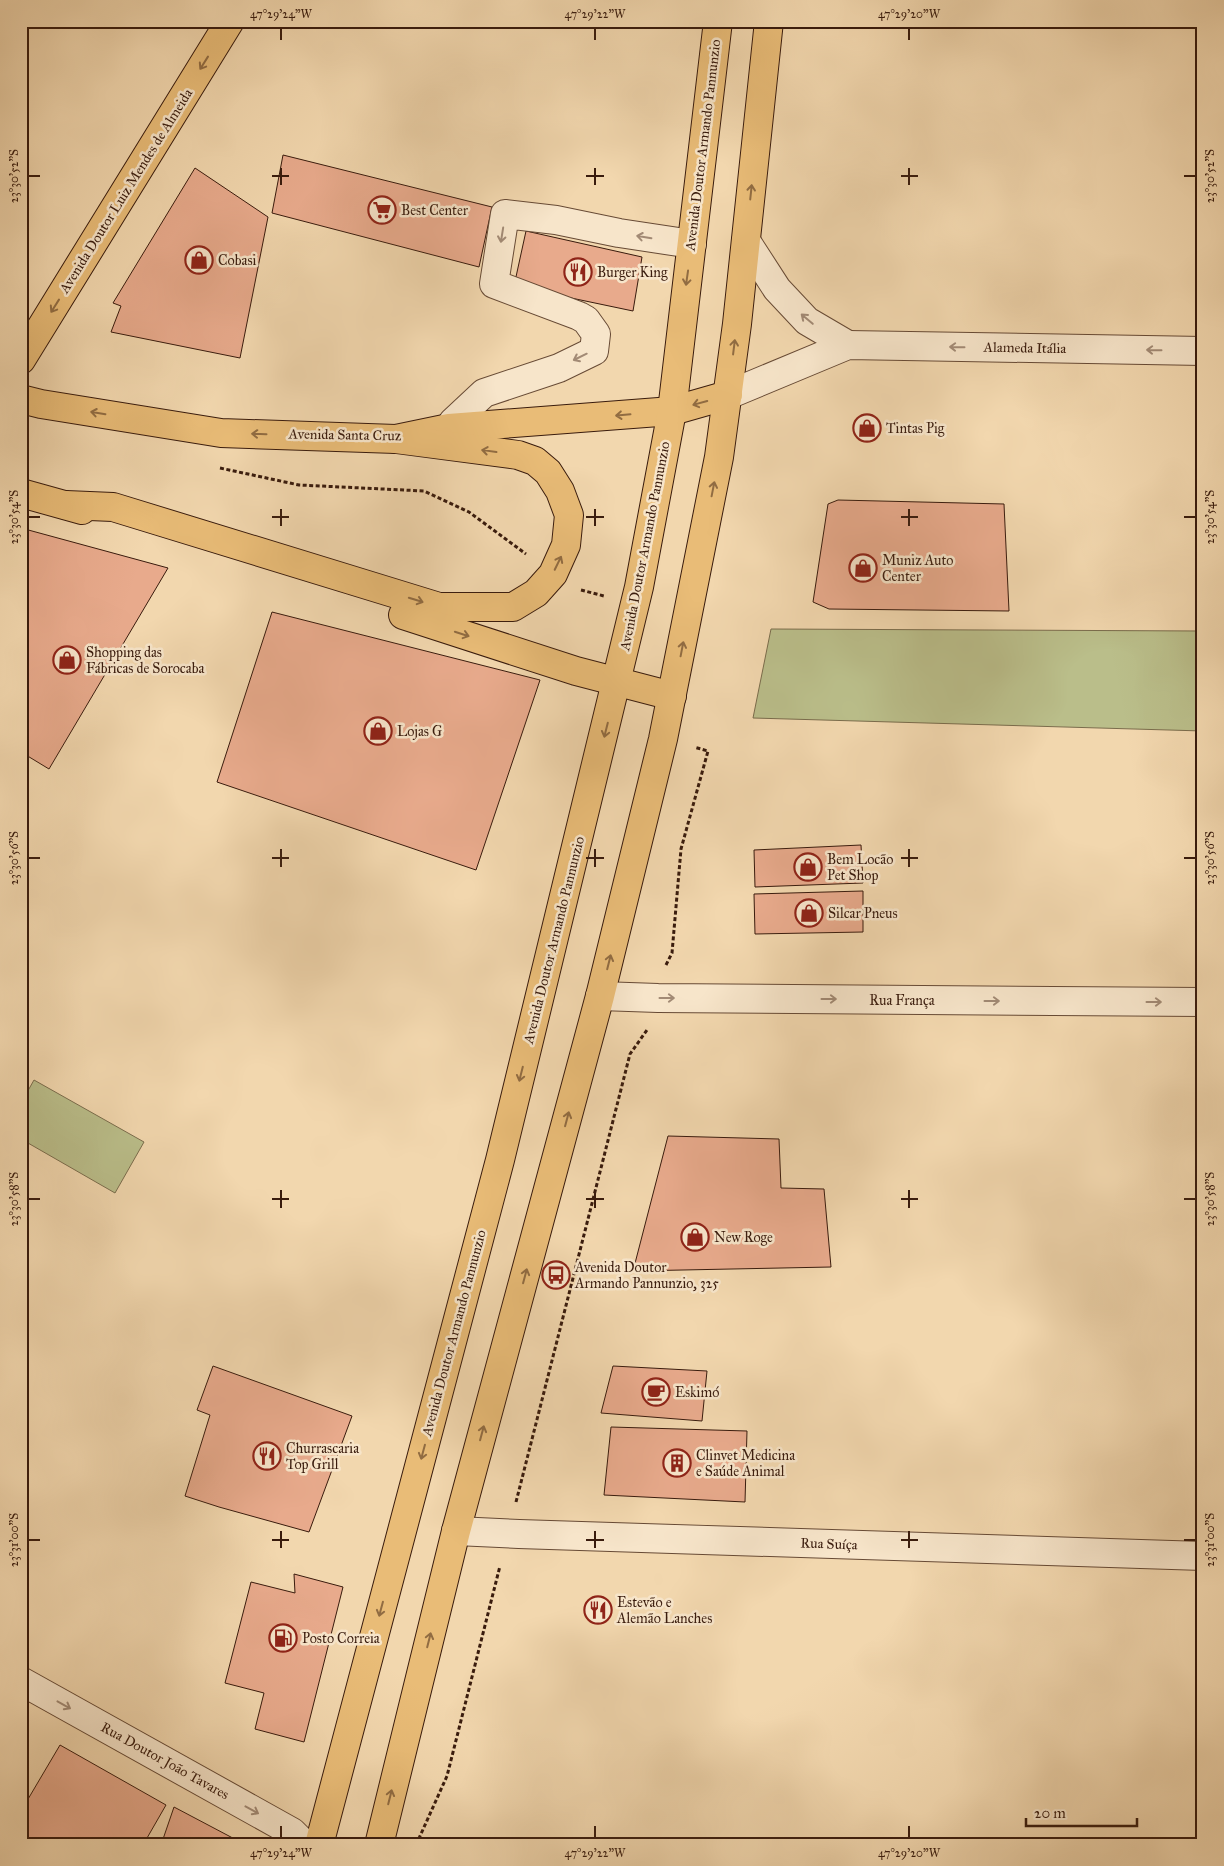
<svg xmlns="http://www.w3.org/2000/svg" width="1224" height="1866" font-family="'IM FELL Great Primer',serif">
<rect width="100%" height="100%" fill="#f2d7ae"/>
<filter id="stains"><feTurbulence type="fractalNoise" baseFrequency=".004" numOctaves="4"/><feColorMatrix values="0 0 0 0 .2 0 0 0 0 .09 0 0 0 0 .02 0 0 0 .5 -.17"/></filter>
<radialGradient id="worn" r=".72"><stop offset=".6" stop-color="#630" stop-opacity="0"/><stop offset="1" stop-color="#630" stop-opacity=".3"/></radialGradient>
<g fill="#babe8a" stroke="#7a6c4c">
<path d="M 771,629 L 1203,631 L 1203,731 L 753,718 Z"/>
<path d="M 34,1080 L 144,1142 L 115,1193 L 21,1139 L 21,1103 Z"/>
</g>
<g fill="#e8aa8c" stroke="#391b0d">
<path d="M 283,155 L 492,207 L 479,267 L 272,213 Z"/>
<path d="M 195,168 L 268,217 L 240,358 L 111,332 L 121,306 L 113,303 Z"/>
<path d="M 526,231 L 642,257 L 633,311 L 514,286 Z"/>
<path d="M 838,500 L 1004,504 L 1009,611 L 829,609 L 813,602 L 828,504 Z"/>
<path d="M 21,528 L 168,568 L 49,769 L 21,752 Z"/>
<path d="M 272,612 L 540,680 L 476,870 L 217,782 Z"/>
<path d="M 861,845 L 863,883 L 755,887 L 754,850 Z"/>
<path d="M 863,891 L 863,932 L 755,934 L 754,894 Z"/>
<path d="M 668,1136 L 779,1139 L 781,1188 L 824,1189 L 831,1267 L 633,1271 Z"/>
<path d="M 213,1366 L 352,1416 L 309,1532 L 219,1507 L 185,1496 L 210,1415 L 197,1410 Z"/>
<path d="M 613,1366 L 707,1371 L 702,1421 L 601,1413 Z"/>
<path d="M 611,1427 L 747,1431 L 745,1502 L 604,1495 Z"/>
<path d="M 294,1574 L 343,1587 L 304,1742 L 255,1729 L 264,1693 L 225,1683 L 251,1582 L 295,1593 Z"/>
<path d="M 60,1745 L 166,1805 L 143,1845 L 21,1845 L 21,1811 Z"/>
<path d="M 174,1807 L 246,1845 L 161,1845 Z"/>
</g>
<g fill="none" stroke-linecap="round" stroke-linejoin="round">
<g stroke="#674a35" stroke-width="30">
<g id="minor">
<path d="M 746,241 L 777,289 L 807,321 L 848,345"/>
<path d="M 728,395 L 848,345 L 1203,351"/>
<path d="M 449,428 L 453,422 L 484,393 L 559,368 L 594,351 L 596,334 L 586,320 L 579,316 L 494,284 L 505,214 L 556,220 L 619,233 L 692,244"/>
<path d="M 600,996 L 658,998 L 1203,1002"/>
<path d="M 456,1531 L 519,1534 L 1203,1556"/>
<path d="M 21,1681 L 292,1832 L 305,1845"/>
</g>
</g>
<g stroke="#391b0d" stroke-width="30">
<g id="major">
<path d="M 21,360 L 230,21"/>
<path d="M 21,399 L 41,404 L 221,433 L 396,439 L 449,428 L 672,411 L 728,395"/>
<path d="M 21,493 L 82,510"/>
<path d="M 66,505 L 113,507 L 439,607 L 513,607 L 536,593 L 553,574 L 566,545 L 569,515 L 560,491 L 548,472 L 535,461 L 518,455 L 396,439"/>
<path d="M 403,615 L 576,671 L 672,696"/>
<path d="M 319,1845 L 500,1160 L 639,587 L 672,411 L 718,21"/>
<path d="M 379,1845 L 456,1531 L 600,996 L 663,739 L 719,457 L 737,324 L 769,21"/>
</g>
</g>
<g stroke="#391b0d" stroke-width="3" stroke-dasharray="4 2.5" stroke-linecap="butt">
<path d="M 220,468 L 299,485 L 424,491 L 469,512 L 526,554"/>
<path d="M 581,590 L 604,596"/>
<path d="M 666,965 L 672,953 L 681,849 L 708,751 L 694,747"/>
<path d="M 516,1502 L 630,1054 L 647,1030"/>
<path d="M 416,1845 L 447,1776 L 500,1566"/>
</g>
<use href="#minor" stroke="#f7e5ca" stroke-width="28"/>
<use href="#major" stroke="#e9bc77" stroke-width="28"/>
</g>
<defs><path id="oneway-shaft" d="M-6 0H5M1.5-3L5.5 0L1.5 3" fill="none" stroke-width="1.6" stroke-linecap="round" stroke-linejoin="round" transform="scale(1.25)"/></defs>
<g stroke="#916c42">
<use href="#oneway-shaft" transform="translate(204 63) rotate(122)"/>
<use href="#oneway-shaft" transform="translate(751 192) rotate(-84)"/>
<use href="#oneway-shaft" transform="translate(687 278) rotate(98)"/>
<use href="#oneway-shaft" transform="translate(55 306) rotate(122)"/>
<use href="#oneway-shaft" transform="translate(734 347) rotate(-83)"/>
<use href="#oneway-shaft" transform="translate(700 403) rotate(165)"/>
<use href="#oneway-shaft" transform="translate(98 413) rotate(-171)"/>
<use href="#oneway-shaft" transform="translate(623 415) rotate(175)"/>
<use href="#oneway-shaft" transform="translate(259 434) rotate(-178)"/>
<use href="#oneway-shaft" transform="translate(489 451) rotate(-172)"/>
<use href="#oneway-shaft" transform="translate(713 489) rotate(-79)"/>
<use href="#oneway-shaft" transform="translate(558 563) rotate(-64)"/>
<use href="#oneway-shaft" transform="translate(416 600) rotate(17)"/>
<use href="#oneway-shaft" transform="translate(462 634) rotate(18)"/>
<use href="#oneway-shaft" transform="translate(682 649) rotate(-79)"/>
<use href="#oneway-shaft" transform="translate(606 730) rotate(104)"/>
<use href="#oneway-shaft" transform="translate(609 962) rotate(-76)"/>
<use href="#oneway-shaft" transform="translate(521 1074) rotate(104)"/>
<use href="#oneway-shaft" transform="translate(567 1119) rotate(-75)"/>
<use href="#oneway-shaft" transform="translate(525 1276) rotate(-75)"/>
<use href="#oneway-shaft" transform="translate(482 1433) rotate(-75)"/>
<use href="#oneway-shaft" transform="translate(423 1452) rotate(105)"/>
<use href="#oneway-shaft" transform="translate(381 1609) rotate(105)"/>
<use href="#oneway-shaft" transform="translate(429 1640) rotate(-76)"/>
<use href="#oneway-shaft" transform="translate(390 1797) rotate(-76)"/>
</g>
<g stroke="#a28a75">
<use href="#oneway-shaft" transform="translate(502 235) rotate(99)"/>
<use href="#oneway-shaft" transform="translate(644 237) rotate(-171)"/>
<use href="#oneway-shaft" transform="translate(807 319) rotate(-140)"/>
<use href="#oneway-shaft" transform="translate(957 347) rotate(-179)"/>
<use href="#oneway-shaft" transform="translate(1154 350) rotate(-179)"/>
<use href="#oneway-shaft" transform="translate(580 357) rotate(154)"/>
<use href="#oneway-shaft" transform="translate(667 998)"/>
<use href="#oneway-shaft" transform="translate(829 999)"/>
<use href="#oneway-shaft" transform="translate(992 1001)"/>
<use href="#oneway-shaft" transform="translate(1154 1002)"/>
<use href="#oneway-shaft" transform="translate(64 1705) rotate(29)"/>
<use href="#oneway-shaft" transform="translate(252 1810) rotate(29)"/>
</g>
<path fill="none" stroke="#391b0d" stroke-width="2" d="M 281,28 L 281,40M 595,28 L 595,40M 909,28 L 909,40M 281,168 L 281,185M 595,168 L 595,185M 909,168 L 909,185M 28,176 L 40,176M 272,176 L 289,176M 586,176 L 604,176M 901,176 L 918,176M 1184,176 L 1196,176M 281,509 L 281,526M 595,509 L 595,526M 909,509 L 909,526M 28,517 L 40,517M 272,517 L 289,517M 586,517 L 604,517M 901,517 L 918,517M 1184,517 L 1196,517M 281,849 L 281,867M 595,849 L 595,867M 909,849 L 909,867M 28,858 L 40,858M 272,858 L 289,858M 586,858 L 604,858M 901,858 L 918,858M 1184,858 L 1196,858M 281,1190 L 281,1208M 595,1190 L 595,1208M 909,1190 L 909,1208M 28,1199 L 40,1199M 272,1199 L 289,1199M 586,1199 L 604,1199M 901,1199 L 918,1199M 1184,1199 L 1196,1199M 281,1531 L 281,1548M 595,1531 L 595,1548M 909,1531 L 909,1548M 28,1540 L 40,1540M 272,1540 L 289,1540M 586,1540 L 604,1540M 901,1540 L 918,1540M 1184,1540 L 1196,1540M 281,1826 L 281,1838M 595,1826 L 595,1838M 909,1826 L 909,1838"/>
<defs>
<g id="supermarket-ring" transform="scale(1.4375)"><circle r="9.5" fill="#f7e5ca" stroke="#8f2418" stroke-width="1.5"/><path d="M-6-5.5h2.5l.6 2H6L4.5 2H-2.5L-4.4-4H-6ZM-1.5 3.2a1.3 1.3 0 1 0 .1 0ZM3 3.2a1.3 1.3 0 1 0 .1 0Z" fill="#8f2418"/></g>
<g id="shop-ring" transform="scale(1.4375)"><circle r="9.5" fill="#f7e5ca" stroke="#8f2418" stroke-width="1.5"/><path d="M-5-2.5h2.3a2.7 3.5 0 0 1 5.4 0H5L5.5 6h-11ZM-1.5-2.5h3a1.5 2.3 0 0 0-3 0Z" fill="#8f2418"/></g>
<g id="restaurant-ring" transform="scale(1.4375)"><circle r="9.5" fill="#f7e5ca" stroke="#8f2418" stroke-width="1.5"/><path d="M-5-6h1v4h1v-4h1v4h1v-4h1v5L-1.5 .5V6h-2V.5L-5-1ZM5-6V6H3V1.5H1.5Q1.5-4 5-6Z" fill="#8f2418"/></g>
<g id="bus-ring" transform="scale(1.4375)"><circle r="9.5" fill="#f7e5ca" stroke="#8f2418" stroke-width="1.5"/><path d="M-5-6H5V4H4V6H2V4H-2V6H-4V4H-5ZM-3.5-4V0h7V-4ZM-3.5 1.2v1.5H-2V1.2ZM2 1.2v1.5H3.5V1.2Z" fill="#8f2418"/></g>
<g id="cafe-ring" transform="scale(1.4375)"><circle r="9.5" fill="#f7e5ca" stroke="#8f2418" stroke-width="1.5"/><path d="M-5.5-4.5H6V0H3Q3 3.5 0 3.5H-2.5Q-5.5 3.5-5.5 0ZM3-3.2v2h1.7v-2ZM-6 4.5H4V6H-6Z" fill="#8f2418"/></g>
<g id="building-ring" transform="scale(1.4375)"><circle r="9.5" fill="#f7e5ca" stroke="#8f2418" stroke-width="1.5"/><path d="M-4-6H4V6H1V3H-1V6H-4ZM-2.5-4.3h1.7v1.8h-1.7ZM.8-4.3h1.7v1.8H.8ZM-2.5-1h1.7V.8h-1.7ZM.8-1h1.7V.8H.8Z" fill="#8f2418"/></g>
<g id="fuel-ring" transform="scale(1.4375)"><circle r="9.5" fill="#f7e5ca" stroke="#8f2418" stroke-width="1.5"/><path d="M-5.5-6h7V0h2V4h1.3V-2.5L3-4.5l.8-.8L6-3V5H2.5V1h-1V6h-7ZM-4.2-4.7v3.2H.2V-4.7Z" fill="#8f2418"/></g>
</defs>
<g fill-rule="evenodd">
<use href="#supermarket-ring" x="382" y="210"/>
<use href="#shop-ring" x="199" y="260"/>
<use href="#restaurant-ring" x="578" y="272"/>
<use href="#shop-ring" x="867" y="428"/>
<use href="#shop-ring" x="863" y="568"/>
<use href="#shop-ring" x="67" y="660"/>
<use href="#shop-ring" x="378" y="731"/>
<use href="#shop-ring" x="808" y="867"/>
<use href="#shop-ring" x="809" y="913"/>
<use href="#shop-ring" x="695" y="1237"/>
<use href="#bus-ring" x="556" y="1275"/>
<use href="#cafe-ring" x="656" y="1392"/>
<use href="#restaurant-ring" x="267" y="1456"/>
<use href="#building-ring" x="677" y="1463"/>
<use href="#restaurant-ring" x="598" y="1610"/>
<use href="#fuel-ring" x="283" y="1638"/>
</g>
<g text-anchor="middle" dominant-baseline="central" stroke-width="5" stroke-linejoin="round" paint-order="stroke">
<g font-size="14" fill="#391b0d" stroke="#f7e5ca">
<text transform="translate(703 145) rotate(-83)">Avenida Doutor Armando Pannunzio</text>
<text transform="translate(126 191) rotate(-58)">Avenida Doutor Luiz Mendes de Almeida</text>
<text transform="translate(1025 348) rotate(1)">Alameda Itália</text>
<text transform="translate(345 435) rotate(1)">Avenida Santa Cruz</text>
<text transform="translate(645 546) rotate(-79)">Avenida Doutor Armando Pannunzio</text>
<text transform="translate(554 940) rotate(-76)">Avenida Doutor Armando Pannunzio</text>
<text x="902" y="1000">Rua França</text>
<text transform="translate(454 1333) rotate(-75)">Avenida Doutor Armando Pannunzio</text>
<text transform="translate(829 1544) rotate(2)">Rua Suíça</text>
<text transform="translate(165 1761) rotate(29)">Rua Doutor João Tavares</text>
</g>
<g font-size="14" fill="#391b0d" stroke="#f7e5ca" text-anchor="start">
<text x="401" y="210">Best Center</text>
<text x="218" y="260">Cobasi</text>
<text x="597" y="272">Burger King</text>
<text x="886" y="428">Tintas Pig</text>
<text x="882" y="560">Muniz Auto<tspan x="882" dy="16">Center</tspan></text>
<text x="86" y="652">Shopping das<tspan x="86" dy="16">Fábricas de Sorocaba</tspan></text>
<text x="397" y="731">Lojas G</text>
<text x="827" y="859">Bem Locão<tspan x="827" dy="16">Pet Shop</tspan></text>
<text x="828" y="913">Silcar Pneus</text>
<text x="714" y="1237">New Roge</text>
<text x="575" y="1267">Avenida Doutor<tspan x="575" dy="16">Armando Pannunzio, 325</tspan></text>
<text x="675" y="1392">Eskimó</text>
<text x="286" y="1448">Churrascaria<tspan x="286" dy="16">Top Grill</tspan></text>
<text x="696" y="1455">Clinvet Medicina<tspan x="696" dy="16">e Saúde Animal</tspan></text>
<text x="617" y="1602">Estevão e<tspan x="617" dy="16">Alemão Lanches</tspan></text>
<text x="302" y="1638">Posto Correia</text>
</g>
</g>
<rect width="1224" height="1866" fill="none" stroke="#f2d7ae" stroke-width="55"/>
<path d="M1026 1818v8h111v-8" fill="none" stroke="#391b0d" stroke-width="2.5"/>
<text x="1034" y="1818" font-size="15" fill="#391b0d" stroke="#f7e5ca" stroke-width="4" paint-order="stroke">20 m</text>
<rect x="28" y="28" width="1168" height="1810" fill="none" stroke="#391b0d" stroke-width="2"/>
<g font-size="12" text-anchor="middle" fill="#391b0d">
<text x="281" y="18">47°29'24"W</text>
<text x="595" y="18">47°29'22"W</text>
<text x="909" y="18">47°29'20"W</text>
<text transform="translate(14 176) rotate(-90)" y="4">23°30'52"S</text>
<text transform="translate(1210 176) rotate(-90)" y="4">23°30'52"S</text>
<text transform="translate(14 517) rotate(-90)" y="4">23°30'54"S</text>
<text transform="translate(1210 517) rotate(-90)" y="4">23°30'54"S</text>
<text transform="translate(14 858) rotate(-90)" y="4">23°30'56"S</text>
<text transform="translate(1210 858) rotate(-90)" y="4">23°30'56"S</text>
<text transform="translate(14 1199) rotate(-90)" y="4">23°30'58"S</text>
<text transform="translate(1210 1199) rotate(-90)" y="4">23°30'58"S</text>
<text transform="translate(14 1540) rotate(-90)" y="4">23°31'00"S</text>
<text transform="translate(1210 1540) rotate(-90)" y="4">23°31'00"S</text>
<text x="281" y="1857">47°29'24"W</text>
<text x="595" y="1857">47°29'22"W</text>
<text x="909" y="1857">47°29'20"W</text>
</g>
<rect width="100%" height="100%" filter="url(#stains)"/>
<rect width="100%" height="100%" fill="url(#worn)"/>
</svg>
